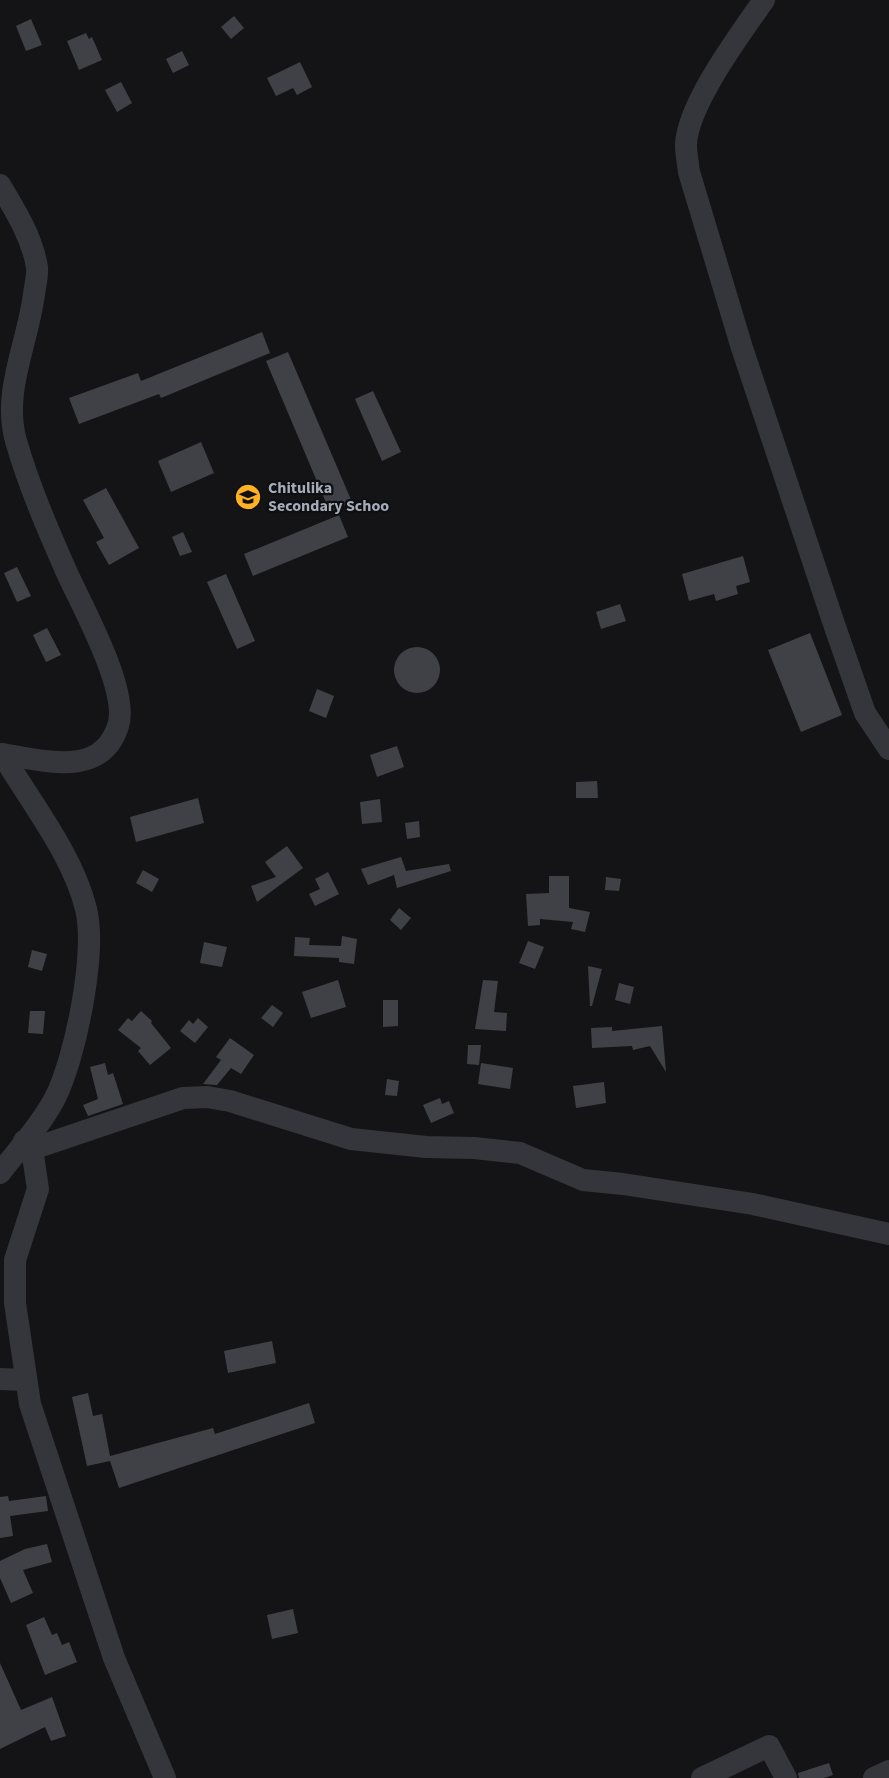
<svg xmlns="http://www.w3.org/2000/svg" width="889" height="1778" font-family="'Source Sans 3',sans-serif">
<rect width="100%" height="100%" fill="#141416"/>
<g fill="#404147">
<path d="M 234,16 L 244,28 L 231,39 L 221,27 Z"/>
<path d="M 31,19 L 42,45 L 26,51 L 16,26 Z"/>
<path d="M 86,33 L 89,39 L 92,37 L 102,60 L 79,70 L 67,41 Z"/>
<path d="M 182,51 L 189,65 L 173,73 L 166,59 Z"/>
<path d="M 300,62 L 312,87 L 297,95 L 293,88 L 276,96 L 267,78 Z"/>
<path d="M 121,82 L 132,103 L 117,112 L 105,90 Z"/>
<path d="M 262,332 L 270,353 L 161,398 L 159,394 L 79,424 L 69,398 L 138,373 L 141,381 Z"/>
<path d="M 288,352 L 352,502 L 330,512 L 266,361 Z"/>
<path d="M 373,391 L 401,452 L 382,461 L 355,399 Z"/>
<path d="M 201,442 L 214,473 L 171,492 L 158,461 Z"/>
<path d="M 106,488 L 139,548 L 109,565 L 96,542 L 104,538 L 83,500 Z"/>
<path d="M 339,515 L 348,537 L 253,576 L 244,554 Z"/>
<path d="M 183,532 L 192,552 L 180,556 L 172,537 Z"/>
<path d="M 743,556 L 750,582 L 736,586 L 738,594 L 716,601 L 714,594 L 689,601 L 682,574 Z"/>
<path d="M 17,567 L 31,596 L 17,602 L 4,573 Z"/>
<path d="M 226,574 L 255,641 L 237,649 L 207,582 Z"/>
<path d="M 620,604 L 626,621 L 601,629 L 596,612 Z"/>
<path d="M 47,628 L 61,655 L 46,662 L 33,635 Z"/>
<path d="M 810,633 L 842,715 L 801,732 L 768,650 Z"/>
<circle cx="417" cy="670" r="23"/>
<path d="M 317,689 L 334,696 L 326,718 L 309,711 Z"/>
<path d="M 397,746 L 404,767 L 377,777 L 370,755 Z"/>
<path d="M 597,781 L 598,798 L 576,798 L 576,782 Z"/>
<path d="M 198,798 L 204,823 L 136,842 L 130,817 Z"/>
<path d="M 380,799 L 382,822 L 362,824 L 360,802 Z"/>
<path d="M 419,821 L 420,837 L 407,839 L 405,823 Z"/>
<path d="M 287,846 L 303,868 L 257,902 L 251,886 L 276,877 L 265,862 Z"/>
<path d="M 401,857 L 406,871 L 449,864 L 451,871 L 397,888 L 394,875 L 368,885 L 361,869 Z"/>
<path d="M 143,870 L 159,879 L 152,892 L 136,883 Z"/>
<path d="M 328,872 L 339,894 L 315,906 L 309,894 L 320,889 L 315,879 Z"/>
<path d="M 549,876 L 569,876 L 569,908 L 590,912 L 585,932 L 571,929 L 573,922 L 540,919 L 540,925 L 528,926 L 526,894 L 549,893 Z"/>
<path d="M 606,877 L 621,879 L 619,891 L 605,890 Z"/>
<path d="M 399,908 L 411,918 L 401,930 L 390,920 Z"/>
<path d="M 342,936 L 357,939 L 354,964 L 339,962 L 339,958 L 294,956 L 295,937 L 310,938 L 309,945 L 341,946 Z"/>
<path d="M 528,941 L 544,947 L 535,969 L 519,963 Z"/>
<path d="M 204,942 L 227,947 L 222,967 L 200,963 Z"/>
<path d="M 32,950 L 47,954 L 42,971 L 28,967 Z"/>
<path d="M 588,966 L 602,969 L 592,1006 L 590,1006 Z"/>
<path d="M 338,980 L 346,1007 L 311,1018 L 302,992 Z"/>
<path d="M 483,980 L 498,981 L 494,1012 L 507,1013 L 506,1031 L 475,1029 Z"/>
<path d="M 619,983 L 634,987 L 630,1004 L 615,1000 Z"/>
<path d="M 383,1000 L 398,1000 L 398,1026 L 383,1027 Z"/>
<path d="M 272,1005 L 283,1013 L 273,1027 L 261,1018 Z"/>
<path d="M 30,1011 L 45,1011 L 43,1034 L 28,1033 Z"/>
<path d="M 141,1011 L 152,1021 L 151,1023 L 171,1048 L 150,1065 L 138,1051 L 141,1048 L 118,1030 L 128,1018 L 132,1021 Z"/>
<path d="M 198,1018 L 208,1027 L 195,1043 L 180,1031 L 189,1020 L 193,1024 Z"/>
<path d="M 662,1026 L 666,1072 L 650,1046 L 633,1050 L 632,1046 L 592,1048 L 591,1028 L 612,1027 L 612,1031 Z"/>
<path d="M 230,1038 L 254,1055 L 241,1074 L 231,1068 L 217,1085 L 203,1084 L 221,1060 L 216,1057 Z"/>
<path d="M 468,1045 L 481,1045 L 479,1065 L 467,1064 Z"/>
<path d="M 105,1063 L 108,1075 L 113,1073 L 123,1104 L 88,1116 L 83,1105 L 98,1099 L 90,1067 Z"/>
<path d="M 481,1063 L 513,1068 L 510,1089 L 478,1084 Z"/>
<path d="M 387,1079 L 399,1081 L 397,1096 L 385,1095 Z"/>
<path d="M 604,1082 L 606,1103 L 576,1108 L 573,1086 Z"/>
<path d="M 440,1098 L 442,1104 L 449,1101 L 454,1113 L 431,1123 L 423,1105 Z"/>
<path d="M 272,1341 L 276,1363 L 228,1373 L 224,1351 Z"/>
<path d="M 88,1393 L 93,1416 L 102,1414 L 110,1456 L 213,1428 L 215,1434 L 309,1403 L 315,1423 L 119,1488 L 110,1461 L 87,1466 L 72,1397 Z"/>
<path d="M 8,1496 L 9,1501 L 46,1496 L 48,1511 L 10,1516 L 13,1536 L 0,1538 L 0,1497 Z"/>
<path d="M 47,1544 L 52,1562 L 23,1570 L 33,1593 L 11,1603 L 0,1578 L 0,1561 L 25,1549 Z"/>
<path d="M 293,1609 L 298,1633 L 272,1639 L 267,1615 Z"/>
<path d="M 44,1617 L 52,1635 L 57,1633 L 62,1645 L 69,1642 L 77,1662 L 45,1675 L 26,1625 Z"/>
<path d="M 0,1663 L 21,1710 L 52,1697 L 66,1736 L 51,1741 L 45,1727 L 0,1749 Z"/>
<path d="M 829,1763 L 833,1775 L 824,1778 L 799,1778 L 798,1773 Z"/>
</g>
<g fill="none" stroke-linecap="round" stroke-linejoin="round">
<g stroke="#35363c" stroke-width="22">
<path d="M 764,0 C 741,33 687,105 686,145 C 686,154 688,163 689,172 L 742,348 L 834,624 L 865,713 L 889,749"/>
<path d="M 0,185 C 15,210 32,237 37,267 C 38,275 35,286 34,294 C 28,343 2,392 16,441 C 29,486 48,530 67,573 C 82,606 130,692 118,726 C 101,780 41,759 0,754"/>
<path d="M 24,1141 L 32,1149 L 183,1098 L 207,1097 L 230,1101 L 351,1139 L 426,1147 L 474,1148 L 520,1153 L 583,1180 L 623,1184 L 753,1204 L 889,1234"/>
<path d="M 32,1149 L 38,1189 L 15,1260 L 15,1303 L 30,1404 L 114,1658 L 165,1778"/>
<path d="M 0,1173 C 18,1150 40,1126 54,1100 C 75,1061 97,952 86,909 C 73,855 30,801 2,754"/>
<path d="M 0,1379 L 26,1380"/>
<path d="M 702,1778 L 769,1746 L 786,1778"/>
<path d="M 874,1778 L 889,1771"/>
</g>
</g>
<defs>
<g id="school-disc" transform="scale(1.35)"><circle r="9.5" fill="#ffb124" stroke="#0f0f11"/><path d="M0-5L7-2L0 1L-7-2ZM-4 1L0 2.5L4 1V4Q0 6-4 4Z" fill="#111"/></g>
</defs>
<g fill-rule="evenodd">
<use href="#school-disc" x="248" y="497"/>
</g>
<g text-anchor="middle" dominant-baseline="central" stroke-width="4.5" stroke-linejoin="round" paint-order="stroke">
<g font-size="16" font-weight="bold" fill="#a5abb8" stroke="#0f0f11" text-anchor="start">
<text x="268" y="488">Chitulika<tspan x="268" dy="18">Secondary Schoo</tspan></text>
</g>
</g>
</svg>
